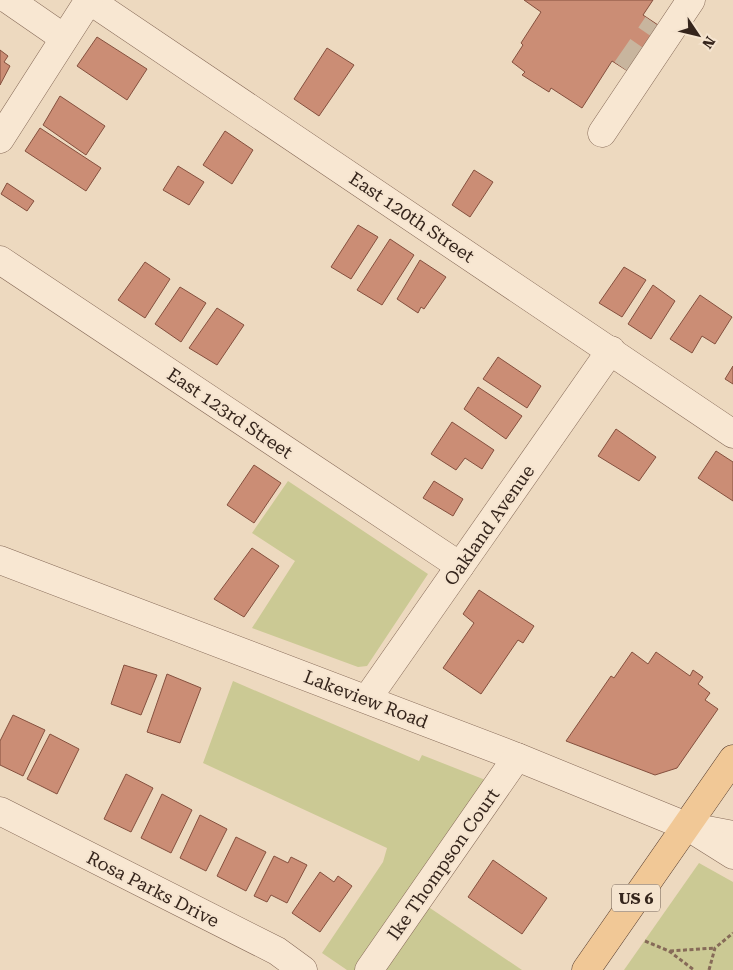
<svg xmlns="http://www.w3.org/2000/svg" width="733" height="970" font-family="'Roboto Serif',serif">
<rect width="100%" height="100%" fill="#edd9bf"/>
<g fill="#cbc994">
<path d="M 288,481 L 428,574 L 367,666 L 358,667 L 252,628 L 295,561 L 252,533 Z"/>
<path d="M 233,681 L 419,761 L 422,755 L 488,781 L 360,970 L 347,970 L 322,953 L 383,862 L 387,848 L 203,763 Z"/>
<path d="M 699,863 L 733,882 L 733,970 L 624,970 Z"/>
<path d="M 427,906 L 522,970 L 383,970 Z"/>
</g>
<g fill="#cb8d75" stroke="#85503e">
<path d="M 524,0 L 653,0 L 643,15 L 679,39 L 648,84 L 612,61 L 582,108 L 551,88 L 549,92 L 522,75 L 525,72 L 512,62 L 523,45 L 521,43 L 541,12 Z"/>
<path d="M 97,37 L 147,69 L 127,100 L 77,66 Z"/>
<path d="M 327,48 L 354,65 L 319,116 L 294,99 Z"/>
<path d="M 0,50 L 8,56 L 4,62 L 10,66 L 0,85 Z"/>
<path d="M 60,96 L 105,126 L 86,155 L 43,125 Z"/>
<path d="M 40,128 L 101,168 L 86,191 L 25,151 Z"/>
<path d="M 225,131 L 253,150 L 232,184 L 203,165 Z"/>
<path d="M 178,166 L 204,182 L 189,205 L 163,190 Z"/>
<path d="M 474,170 L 493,182 L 470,217 L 452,205 Z"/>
<path d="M 7,183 L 34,201 L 27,211 L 1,194 Z"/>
<path d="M 358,225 L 378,237 L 351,279 L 331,267 Z"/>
<path d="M 390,239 L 414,255 L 382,305 L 357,290 Z"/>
<path d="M 420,260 L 446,277 L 424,309 L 421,307 L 418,313 L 397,299 Z"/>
<path d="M 145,262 L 170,279 L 145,318 L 118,300 Z"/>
<path d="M 624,267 L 646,280 L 622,317 L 599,303 Z"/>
<path d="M 653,285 L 675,301 L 651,339 L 628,324 Z"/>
<path d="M 180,287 L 206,303 L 181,342 L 155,324 Z"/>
<path d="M 700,295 L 732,317 L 715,344 L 702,336 L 692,353 L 670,339 Z"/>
<path d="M 217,308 L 244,325 L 217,365 L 189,348 Z"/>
<path d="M 498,357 L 541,386 L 527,408 L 483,379 Z"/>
<path d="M 733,366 L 733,384 L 725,379 Z"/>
<path d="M 478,387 L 522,416 L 506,439 L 464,409 Z"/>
<path d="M 452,422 L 494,450 L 482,469 L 465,458 L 456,470 L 431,454 Z"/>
<path d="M 616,429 L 656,457 L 639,481 L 598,456 Z"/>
<path d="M 716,451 L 733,462 L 733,501 L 698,478 Z"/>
<path d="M 254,465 L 281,483 L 254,523 L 227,505 Z"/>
<path d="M 434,481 L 463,499 L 453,516 L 423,498 Z"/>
<path d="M 252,548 L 279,566 L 244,617 L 214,599 Z"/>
<path d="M 479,590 L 534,626 L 523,643 L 518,640 L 481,694 L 443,668 L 474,623 L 463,614 Z"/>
<path d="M 632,652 L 648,664 L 656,652 L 690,676 L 693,670 L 703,677 L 698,684 L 710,693 L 705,700 L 718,709 L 677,768 L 655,775 L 566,741 L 611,676 L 614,678 Z"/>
<path d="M 124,665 L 157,675 L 141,715 L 111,704 Z"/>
<path d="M 167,674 L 201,688 L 180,743 L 147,732 Z"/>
<path d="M 13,715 L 45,730 L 23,776 L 0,765 L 0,741 Z"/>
<path d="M 50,734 L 79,749 L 57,794 L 27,779 Z"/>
<path d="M 126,774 L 153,788 L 131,832 L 104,819 Z"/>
<path d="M 162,794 L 192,810 L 171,853 L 141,838 Z"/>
<path d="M 200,815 L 227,829 L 206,871 L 180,858 Z"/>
<path d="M 236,837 L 266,852 L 246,891 L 217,876 Z"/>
<path d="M 274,856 L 288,863 L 291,857 L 307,865 L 287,903 L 271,895 L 267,902 L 254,896 Z"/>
<path d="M 493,860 L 547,898 L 522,934 L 468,897 Z"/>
<path d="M 320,872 L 334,882 L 338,876 L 352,886 L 320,932 L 292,913 Z"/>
</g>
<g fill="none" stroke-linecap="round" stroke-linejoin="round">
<path stroke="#c8b59e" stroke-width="28" stroke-dasharray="28 14" stroke-linecap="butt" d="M 626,70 L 657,25"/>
<g stroke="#866a58" stroke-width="29">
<g id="minor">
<path d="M 9,0 L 64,38"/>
<path d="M 89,0 L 733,434"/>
<path d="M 602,133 L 691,0"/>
<path d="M 0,139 L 89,0"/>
<path d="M 0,260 L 460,566"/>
<path d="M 0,560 L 517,757 L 686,826 L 733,835"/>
<path d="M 367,699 L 611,350"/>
<path d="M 0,811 L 277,951 L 303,970"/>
<path d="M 698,833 L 733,855"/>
<path d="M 369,970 L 517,757"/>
</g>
</g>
<g stroke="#53392c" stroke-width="29">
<path id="major" d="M 586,970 L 733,759"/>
</g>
<g stroke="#866a58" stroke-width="3" stroke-dasharray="4 2.5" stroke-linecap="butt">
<path d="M 645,941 L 669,951 L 694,970"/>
<path d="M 670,951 L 715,948"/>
<path d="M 709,970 L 715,948 L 733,933"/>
</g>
<use href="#minor" stroke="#f8e7d2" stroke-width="28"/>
<use href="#major" stroke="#f1c896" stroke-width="28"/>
</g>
<g text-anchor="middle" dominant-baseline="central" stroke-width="4" stroke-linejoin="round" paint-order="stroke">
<rect fill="#f5e4cf" stroke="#6f5e52" stroke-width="1" x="612" y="884.5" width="48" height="27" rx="4"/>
<g font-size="16" font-weight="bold" fill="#35251c">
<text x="636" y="898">US 6</text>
</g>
<g font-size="18" fill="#35251c" stroke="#f5e4cf">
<text transform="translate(412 217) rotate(34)">East 120th Street</text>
<text transform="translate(230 413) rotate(34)">East 123rd Street</text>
<text transform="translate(489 525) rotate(-55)">Oakland Avenue</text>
<text transform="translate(366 699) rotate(21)">Lakeview Road</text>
<text transform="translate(443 864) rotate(-55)">Ike Thompson Court</text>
<text transform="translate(153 889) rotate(27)">Rosa Parks Drive</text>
</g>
</g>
<g transform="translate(698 35) rotate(125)" stroke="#f5e4cf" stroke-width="4" paint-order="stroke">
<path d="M0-4L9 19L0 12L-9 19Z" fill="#35251c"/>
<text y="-8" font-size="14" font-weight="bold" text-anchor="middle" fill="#35251c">N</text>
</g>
</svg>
